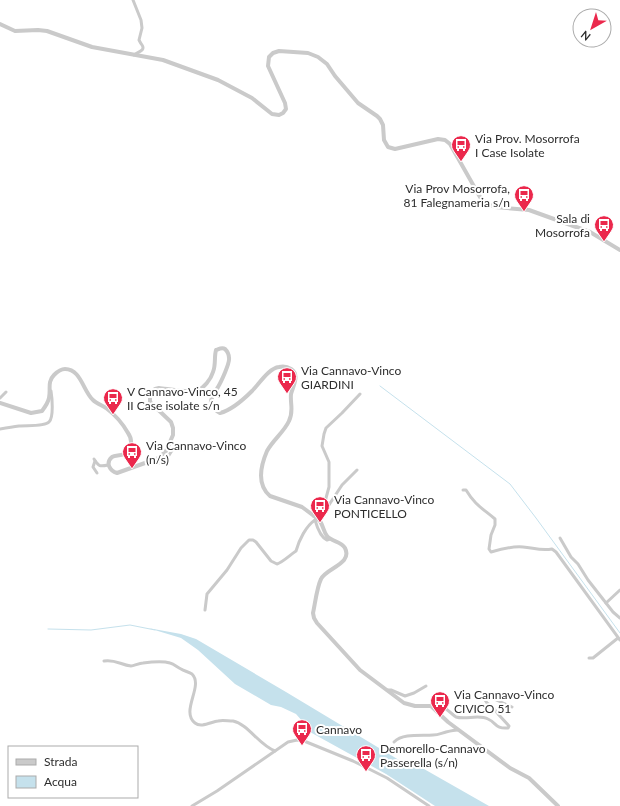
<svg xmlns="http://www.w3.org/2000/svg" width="620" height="806" font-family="Lato,sans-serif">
<rect width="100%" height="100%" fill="#fff"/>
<path fill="#c5e1ec" d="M 148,628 L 181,634 L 196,639 L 286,692 L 399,760 L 424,769 L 489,806 L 435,806 L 386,774 L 310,732 L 303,722 L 296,714 L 281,707 L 271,705 L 235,684 L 198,650 L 181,638 Z"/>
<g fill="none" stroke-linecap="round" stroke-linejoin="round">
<g stroke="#c5e1ec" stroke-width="1">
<path d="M 380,386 L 510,484 L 536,518 L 620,633"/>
<path d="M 48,629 L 91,630 L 130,625 L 155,630"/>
</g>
<g stroke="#cacaca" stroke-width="3">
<path d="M 133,0 L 141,20 L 142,28 L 139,40 C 140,42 141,44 142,45 C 146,51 137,52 134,55"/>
<path d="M 0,398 L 6,392"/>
<path d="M 0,429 C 6,428 12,427 19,426 C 26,425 44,427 49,422 C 54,417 52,397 51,391"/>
<path d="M 94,459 C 99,466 99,467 108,465"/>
<path d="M 155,459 L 158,463 C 170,464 169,445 181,445 C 187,445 197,449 203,450 L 210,443"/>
<path d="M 95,461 L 93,467 L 97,473"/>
<path d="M 463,490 L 466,490 C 475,505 482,508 495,519 L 495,525 L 491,535 L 489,549 L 491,552 C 501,549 512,546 523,547 C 534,548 541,551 552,549 L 556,552 L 620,640"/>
<path d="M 325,511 L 327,508 L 342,485 L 357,470"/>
<path d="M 560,538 L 571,557 L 578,564 L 588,580 L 606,603"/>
<path d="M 330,539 L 327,540 C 320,537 317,527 315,520 L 324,511 L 326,498 L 329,487 L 329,462 L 322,446 L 324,434 L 326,428 L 342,413 L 360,394"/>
<path d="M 620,590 L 606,603 L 613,612 L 620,618"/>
<path d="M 205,610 L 207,594 L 227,570 L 241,548 L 249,540 L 253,540 L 256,542 L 271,561 L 277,564 C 283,562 290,555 296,551 C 299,540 306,526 315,520"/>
<path d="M 589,658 L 593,658 L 618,638"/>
<path d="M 104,661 C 115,659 121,665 131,666 C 134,666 139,663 143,663 C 150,662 164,661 170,663 C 174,664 177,667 181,669 C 184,671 189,672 192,674 C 204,686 180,711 195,723 C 201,728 211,722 218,721 C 222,720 228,721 233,721 C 248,724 259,745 275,751"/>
<path d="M 387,690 L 391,690 L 405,696 L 414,693 L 426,686"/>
<path d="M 431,706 L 435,703 C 439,704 443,706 446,709 C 449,711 453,715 456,717 C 466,720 479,714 488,719 C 497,723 495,729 508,728 L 509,726 L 498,714 L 493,707 L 487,703 L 485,700 L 487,698 L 494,699 L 512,707"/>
<path d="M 394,742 C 403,733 422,736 433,735 C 438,735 442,733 446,732 C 450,731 454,730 458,730"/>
<path d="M 192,806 L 217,791 L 288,742 L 297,740 L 304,741 L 353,761 L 387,778 L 429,806"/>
</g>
<g stroke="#cacaca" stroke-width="4">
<path d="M 0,24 L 15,31 L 38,30 L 47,31 L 92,47 L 163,60 L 218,80 L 252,98 L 272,114 L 279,115 L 283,113 L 286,109 L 285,103 L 268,66 L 269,57 L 273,53 L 279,51 L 308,53 L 318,57 L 327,64 L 335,76 L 358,103 L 377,116 L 380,119 L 383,125 L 384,140 L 388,147 L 395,149 L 438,139 L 445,140 L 450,144 L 480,197 L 486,203 L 495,207 L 529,210 L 590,232 L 620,250"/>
<path d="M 0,403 L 31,413 L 42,411 C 45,407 48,403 49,398 C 51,389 47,382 54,375 C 57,372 61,369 65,369 C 81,369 83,391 93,400 C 96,403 101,405 106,408 C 114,414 123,424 128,433 C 133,440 132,450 124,454 C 120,456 115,455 112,457 C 105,463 110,471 117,473 L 159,458 L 166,451 L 173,435 L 173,428 L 171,422 L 150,402 L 150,397 L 151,393 L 155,389 L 159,388 C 168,389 189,393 197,391 C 204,388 211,379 213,372 C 216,365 214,357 216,350 C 219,349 222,347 225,349 C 227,351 229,355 229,358 C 230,363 221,382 218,387 C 216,391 212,396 211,401 C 210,407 215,410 220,413 C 232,410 243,400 252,391 C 259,384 269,368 279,367 C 283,366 288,367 291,369 C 300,375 293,386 291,394 C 290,404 294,411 289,421 C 284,432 273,440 267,451 C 261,465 256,484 270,496 L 302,507 L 314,516"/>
<path d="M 319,520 C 323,524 323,531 327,536 C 332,542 341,541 345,548 C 353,564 326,568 321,579 C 317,587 315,604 313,613 L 314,618 L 317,623 L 360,670 L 404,703 L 415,706 L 431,706 L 448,722 L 510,768 L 529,778 L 558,806"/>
</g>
<path stroke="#cacaca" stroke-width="4" d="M 314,516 L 319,520"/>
</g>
<defs>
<g id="bus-pin" transform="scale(1)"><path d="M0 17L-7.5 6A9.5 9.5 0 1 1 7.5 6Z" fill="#eb284c" stroke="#fff"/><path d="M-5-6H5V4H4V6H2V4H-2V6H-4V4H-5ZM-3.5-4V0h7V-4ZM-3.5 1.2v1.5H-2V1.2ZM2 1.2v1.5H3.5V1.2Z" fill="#fff"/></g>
</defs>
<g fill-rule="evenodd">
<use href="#bus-pin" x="461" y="145"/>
<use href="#bus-pin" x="524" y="195"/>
<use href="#bus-pin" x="604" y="225"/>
<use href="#bus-pin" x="287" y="377"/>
<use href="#bus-pin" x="113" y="398"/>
<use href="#bus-pin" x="132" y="452"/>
<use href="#bus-pin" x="320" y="506"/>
<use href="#bus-pin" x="440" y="701"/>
<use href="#bus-pin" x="302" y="729"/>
<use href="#bus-pin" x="366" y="755"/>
</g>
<g text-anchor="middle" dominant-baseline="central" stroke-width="4" stroke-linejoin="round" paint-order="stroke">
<g font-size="12" fill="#2d2d2d" stroke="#fff" text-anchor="start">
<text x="475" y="138">Via Prov. Mosorrofa<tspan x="475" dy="14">I Case Isolate</tspan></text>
<text x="510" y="188" text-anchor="end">Via Prov Mosorrofa,<tspan x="510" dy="14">81 Falegnameria s/n</tspan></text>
<text x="590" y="218" text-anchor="end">Sala di<tspan x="590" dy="14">Mosorrofa</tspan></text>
<text x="301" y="370">Via Cannavo-Vinco<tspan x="301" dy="14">GIARDINI</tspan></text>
<text x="127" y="391">V Cannavo-Vinco, 45<tspan x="127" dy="14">II Case isolate s/n</tspan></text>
<text x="146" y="445">Via Cannavo-Vinco<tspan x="146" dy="14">(n/s)</tspan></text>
<text x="334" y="499">Via Cannavo-Vinco<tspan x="334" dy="14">PONTICELLO</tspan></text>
<text x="454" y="694">Via Cannavo-Vinco<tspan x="454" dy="14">CIVICO 51</tspan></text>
<text x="316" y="729">Cannavo</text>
<text x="380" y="748">Demorello-Cannavo<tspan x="380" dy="14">Passerella (s/n)</tspan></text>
</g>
</g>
<rect x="8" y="746" width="130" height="52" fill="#ffffff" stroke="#ababab"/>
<rect x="16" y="759" width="20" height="6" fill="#cacaca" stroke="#ababab"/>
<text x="44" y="766" font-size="12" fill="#2d2d2d">Strada</text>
<rect x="16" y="776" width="20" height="12" fill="#c5e1ec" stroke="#ababab"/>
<text x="44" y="786" font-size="12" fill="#2d2d2d">Acqua</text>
<g transform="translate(592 28) rotate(219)"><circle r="19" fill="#ffffff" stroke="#ababab"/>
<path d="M0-3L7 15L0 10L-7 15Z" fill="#eb284c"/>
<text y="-6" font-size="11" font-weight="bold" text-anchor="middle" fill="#2d2d2d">N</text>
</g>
</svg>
